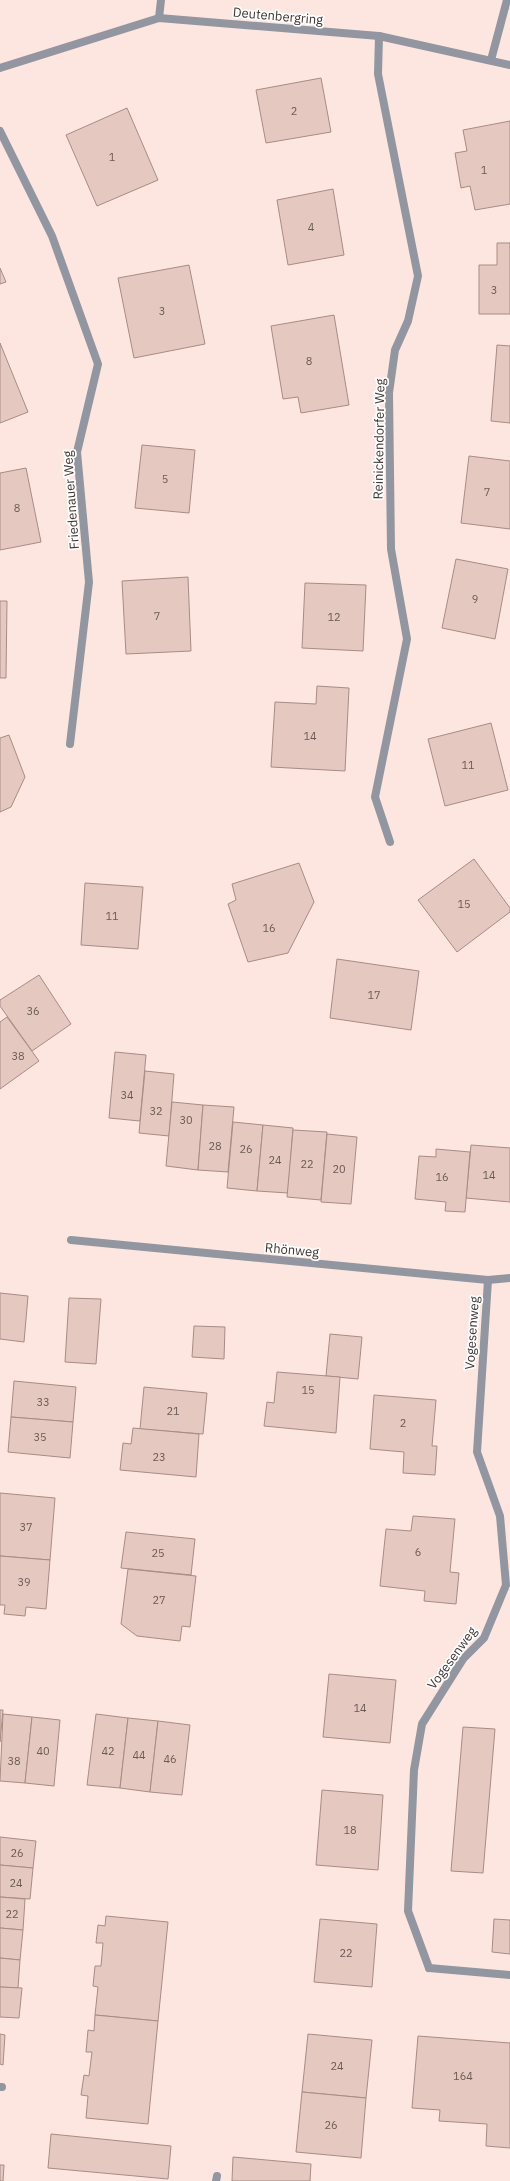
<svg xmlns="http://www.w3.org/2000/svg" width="510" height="2181" font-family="'IBM Plex Sans',sans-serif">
<rect width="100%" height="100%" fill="#fee6e0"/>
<g fill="#e5c8c0" stroke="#a78c85">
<path d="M 321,78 L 331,132 L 266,143 L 256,90 Z"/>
<path d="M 127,108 L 158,180 L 97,206 L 66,135 Z"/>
<path d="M 510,121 L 510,204 L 475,210 L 470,186 L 461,188 L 455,153 L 467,151 L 463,130 Z"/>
<path d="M 333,189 L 344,255 L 288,265 L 277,200 Z"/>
<path d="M 497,243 L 510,243 L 510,314 L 479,314 L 479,265 L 497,265 Z"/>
<path d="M 189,265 L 205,344 L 134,358 L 118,278 Z"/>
<path d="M 0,268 L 6,282 L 0,284 Z"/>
<path d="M 334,315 L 349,405 L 301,413 L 298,397 L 283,399 L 271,326 Z"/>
<path d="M 0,343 L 28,412 L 0,423 Z"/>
<path d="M 497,345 L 510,346 L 510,423 L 491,421 Z"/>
<path d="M 142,445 L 195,450 L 189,513 L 135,508 Z"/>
<path d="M 469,456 L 510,461 L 510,529 L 461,523 Z"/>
<path d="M 26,468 L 41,542 L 0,550 L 0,473 Z"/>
<path d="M 456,559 L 508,569 L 495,639 L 442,628 Z"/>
<path d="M 188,577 L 191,651 L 126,654 L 122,581 Z"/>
<path d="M 305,583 L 366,585 L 363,651 L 302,648 Z"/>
<path d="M 0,601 L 7,601 L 6,678 L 0,678 Z"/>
<path d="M 317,686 L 349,688 L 345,771 L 271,767 L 275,702 L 316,704 Z"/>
<path d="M 491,723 L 508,790 L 445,806 L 428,739 Z"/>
<path d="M 9,735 L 25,777 L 11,807 L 0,812 L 0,738 Z"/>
<path d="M 474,859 L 510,908 L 510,912 L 457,952 L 418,900 Z"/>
<path d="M 299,863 L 314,902 L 288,953 L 248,962 L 228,904 L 236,900 L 232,884 Z"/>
<path d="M 85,883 L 143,887 L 138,949 L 81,945 Z"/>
<path d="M 337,959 L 419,971 L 411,1030 L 330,1018 Z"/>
<path d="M 39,975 L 71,1024 L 32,1051 L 0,1006 L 0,1000 Z"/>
<path d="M 7,1017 L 39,1061 L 0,1089 L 0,1022 Z"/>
<path d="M 115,1052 L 146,1055 L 140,1121 L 109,1118 Z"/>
<path d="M 145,1071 L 174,1074 L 169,1136 L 139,1133 Z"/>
<path d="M 172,1102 L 203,1105 L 198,1170 L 166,1166 Z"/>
<path d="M 203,1105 L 234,1107 L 228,1172 L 198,1170 Z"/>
<path d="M 233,1122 L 263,1125 L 257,1191 L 227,1188 Z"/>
<path d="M 263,1125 L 293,1128 L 288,1193 L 257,1191 Z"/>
<path d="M 293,1130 L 327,1132 L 321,1200 L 287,1197 Z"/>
<path d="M 327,1134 L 357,1137 L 351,1204 L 321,1202 Z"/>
<path d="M 471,1145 L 510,1148 L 510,1202 L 466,1198 Z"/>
<path d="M 436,1149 L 470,1152 L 465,1212 L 445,1211 L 446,1202 L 415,1199 L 419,1156 L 436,1157 Z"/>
<path d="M 0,1293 L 28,1296 L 24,1342 L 0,1339 Z"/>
<path d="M 69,1298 L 101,1299 L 96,1364 L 65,1362 Z"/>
<path d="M 194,1326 L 225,1327 L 224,1359 L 192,1357 Z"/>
<path d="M 330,1334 L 362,1337 L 358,1379 L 326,1376 Z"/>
<path d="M 277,1372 L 340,1377 L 336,1433 L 264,1426 L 267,1402 L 274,1403 Z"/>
<path d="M 14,1381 L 76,1387 L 73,1422 L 11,1417 Z"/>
<path d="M 144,1387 L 207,1393 L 203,1434 L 140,1429 Z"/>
<path d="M 374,1395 L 436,1400 L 432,1446 L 437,1446 L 435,1475 L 403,1473 L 404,1452 L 370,1449 Z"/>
<path d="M 11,1417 L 73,1422 L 70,1458 L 8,1452 Z"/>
<path d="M 133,1428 L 199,1434 L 196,1477 L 120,1470 L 123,1443 L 131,1444 Z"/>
<path d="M 0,1493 L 55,1498 L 50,1560 L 0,1556 Z"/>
<path d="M 413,1516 L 455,1519 L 450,1572 L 459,1573 L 456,1604 L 424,1601 L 425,1591 L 380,1586 L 386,1529 L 411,1531 Z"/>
<path d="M 126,1532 L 195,1539 L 191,1575 L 121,1568 Z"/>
<path d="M 0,1556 L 50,1560 L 46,1609 L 26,1607 L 25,1616 L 4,1614 L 5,1605 L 0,1605 Z"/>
<path d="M 128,1569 L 196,1576 L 190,1627 L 182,1626 L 180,1641 L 137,1636 L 121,1624 Z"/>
<path d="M 329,1674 L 396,1680 L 390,1743 L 323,1737 Z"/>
<path d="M 0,1710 L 3,1710 L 0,1742 Z"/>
<path d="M 3,1714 L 32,1717 L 25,1783 L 0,1781 Z"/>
<path d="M 96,1714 L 128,1718 L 120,1788 L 87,1785 Z"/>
<path d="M 32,1717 L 60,1720 L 54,1786 L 25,1783 Z"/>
<path d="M 128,1718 L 158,1721 L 150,1792 L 120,1788 Z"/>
<path d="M 158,1721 L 190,1725 L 182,1795 L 150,1792 Z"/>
<path d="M 463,1727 L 495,1729 L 483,1873 L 451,1871 Z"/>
<path d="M 322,1790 L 383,1795 L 378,1870 L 316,1865 Z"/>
<path d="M 0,1837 L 36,1841 L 33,1868 L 0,1865 Z"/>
<path d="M 0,1865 L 33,1868 L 30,1899 L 0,1897 Z"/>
<path d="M 0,1897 L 25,1899 L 23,1930 L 0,1928 Z"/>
<path d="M 106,1916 L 168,1922 L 158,2021 L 95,2015 L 98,1987 L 93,1986 L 95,1966 L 101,1966 L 103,1943 L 96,1943 L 98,1925 L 105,1926 Z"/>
<path d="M 320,1919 L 377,1924 L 372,1987 L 314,1982 Z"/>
<path d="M 494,1919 L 510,1920 L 510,1954 L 492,1952 Z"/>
<path d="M 0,1928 L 23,1930 L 20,1960 L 0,1958 Z"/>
<path d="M 0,1958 L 20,1960 L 18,1988 L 0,1987 Z"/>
<path d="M 0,1987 L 22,1988 L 19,2018 L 0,2017 Z"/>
<path d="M 95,2015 L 158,2021 L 148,2124 L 86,2118 L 88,2096 L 81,2095 L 84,2075 L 89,2076 L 92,2052 L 86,2052 L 88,2030 L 94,2031 Z"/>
<path d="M 0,2034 L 5,2035 L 3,2065 L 0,2064 Z"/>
<path d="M 308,2034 L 372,2040 L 366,2098 L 302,2092 Z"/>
<path d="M 418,2036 L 510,2043 L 510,2148 L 486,2146 L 487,2124 L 439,2121 L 440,2110 L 412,2108 Z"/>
<path d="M 302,2092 L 366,2098 L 361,2158 L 296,2152 Z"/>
<path d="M 51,2134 L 171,2146 L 168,2179 L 48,2168 Z"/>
<path d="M 233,2157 L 311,2164 L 310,2181 L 232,2181 Z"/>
<path d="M 0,2165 L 4,2165 L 3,2181 L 0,2181 Z"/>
</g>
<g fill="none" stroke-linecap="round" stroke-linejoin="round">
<g stroke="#9196a0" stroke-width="8">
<path d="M 429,1968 L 510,1975"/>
<path d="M 0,2087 L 2,2087"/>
</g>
<g stroke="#9196a0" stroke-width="8">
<path d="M 159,18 L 161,0"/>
<path d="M 379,36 L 378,74 L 418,276 L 408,321 L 395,350 L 389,393 L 391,549 L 407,639 L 375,797 L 390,842"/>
<path d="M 491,60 L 507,0"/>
<path d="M 0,68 L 159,18 L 379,36 L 510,65"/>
<path d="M 0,131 L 52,236 L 98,364 L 77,452 L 89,582 L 70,744"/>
<path d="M 71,1240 L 488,1280 L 510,1278"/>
<path d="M 429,1968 L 408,1911 L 414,1770 L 422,1724 L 463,1659 L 484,1638 L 506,1585 L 500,1516 L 477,1452 L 488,1280"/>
<path d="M 216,2181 L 217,2176"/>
</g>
</g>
<g text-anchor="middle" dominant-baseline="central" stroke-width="3.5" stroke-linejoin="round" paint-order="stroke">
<g font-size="11" fill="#6a5a56">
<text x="294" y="111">2</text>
<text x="112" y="157">1</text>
<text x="484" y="170">1</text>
<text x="311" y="227">4</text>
<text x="494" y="290">3</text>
<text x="162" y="311">3</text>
<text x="309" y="361">8</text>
<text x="165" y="479">5</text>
<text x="487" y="492">7</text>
<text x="17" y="508">8</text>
<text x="475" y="599">9</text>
<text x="157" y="616">7</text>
<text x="334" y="617">12</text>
<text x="310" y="736">14</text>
<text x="468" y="765">11</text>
<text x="464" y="904">15</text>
<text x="112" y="916">11</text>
<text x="269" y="928">16</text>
<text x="374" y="995">17</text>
<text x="33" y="1011">36</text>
<text x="18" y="1056">38</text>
<text x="127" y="1095">34</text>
<text x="156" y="1111">32</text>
<text x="186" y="1120">30</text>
<text x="215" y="1146">28</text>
<text x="246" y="1149">26</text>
<text x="275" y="1160">24</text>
<text x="307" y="1164">22</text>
<text x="339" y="1169">20</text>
<text x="489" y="1175">14</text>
<text x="442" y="1177">16</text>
<text x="308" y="1390">15</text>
<text x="43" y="1402">33</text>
<text x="173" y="1411">21</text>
<text x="403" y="1423">2</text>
<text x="40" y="1437">35</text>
<text x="159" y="1457">23</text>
<text x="26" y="1527">37</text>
<text x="418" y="1552">6</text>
<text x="158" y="1553">25</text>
<text x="24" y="1582">39</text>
<text x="159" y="1600">27</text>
<text x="360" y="1708">14</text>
<text x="43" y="1751">40</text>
<text x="108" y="1751">42</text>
<text x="139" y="1755">44</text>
<text x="170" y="1759">46</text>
<text x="14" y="1761">38</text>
<text x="350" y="1830">18</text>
<text x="17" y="1853">26</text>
<text x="16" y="1883">24</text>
<text x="12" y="1914">22</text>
<text x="346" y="1953">22</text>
<text x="337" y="2066">24</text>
<text x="463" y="2076">164</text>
<text x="331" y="2125">26</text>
</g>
<g font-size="13" fill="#413633" stroke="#fff">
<text transform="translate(278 16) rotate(5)">Deutenbergring</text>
<text transform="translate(379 439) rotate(-89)">Reinickendorfer Weg</text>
<text transform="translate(71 500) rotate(-94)">Friedenauer Weg</text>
<text transform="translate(292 1250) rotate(5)">Rhönweg</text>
<text transform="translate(472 1333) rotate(-86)">Vogesenweg</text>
<text transform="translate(452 1658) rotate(-54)">Vogesenweg</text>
</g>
</g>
</svg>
